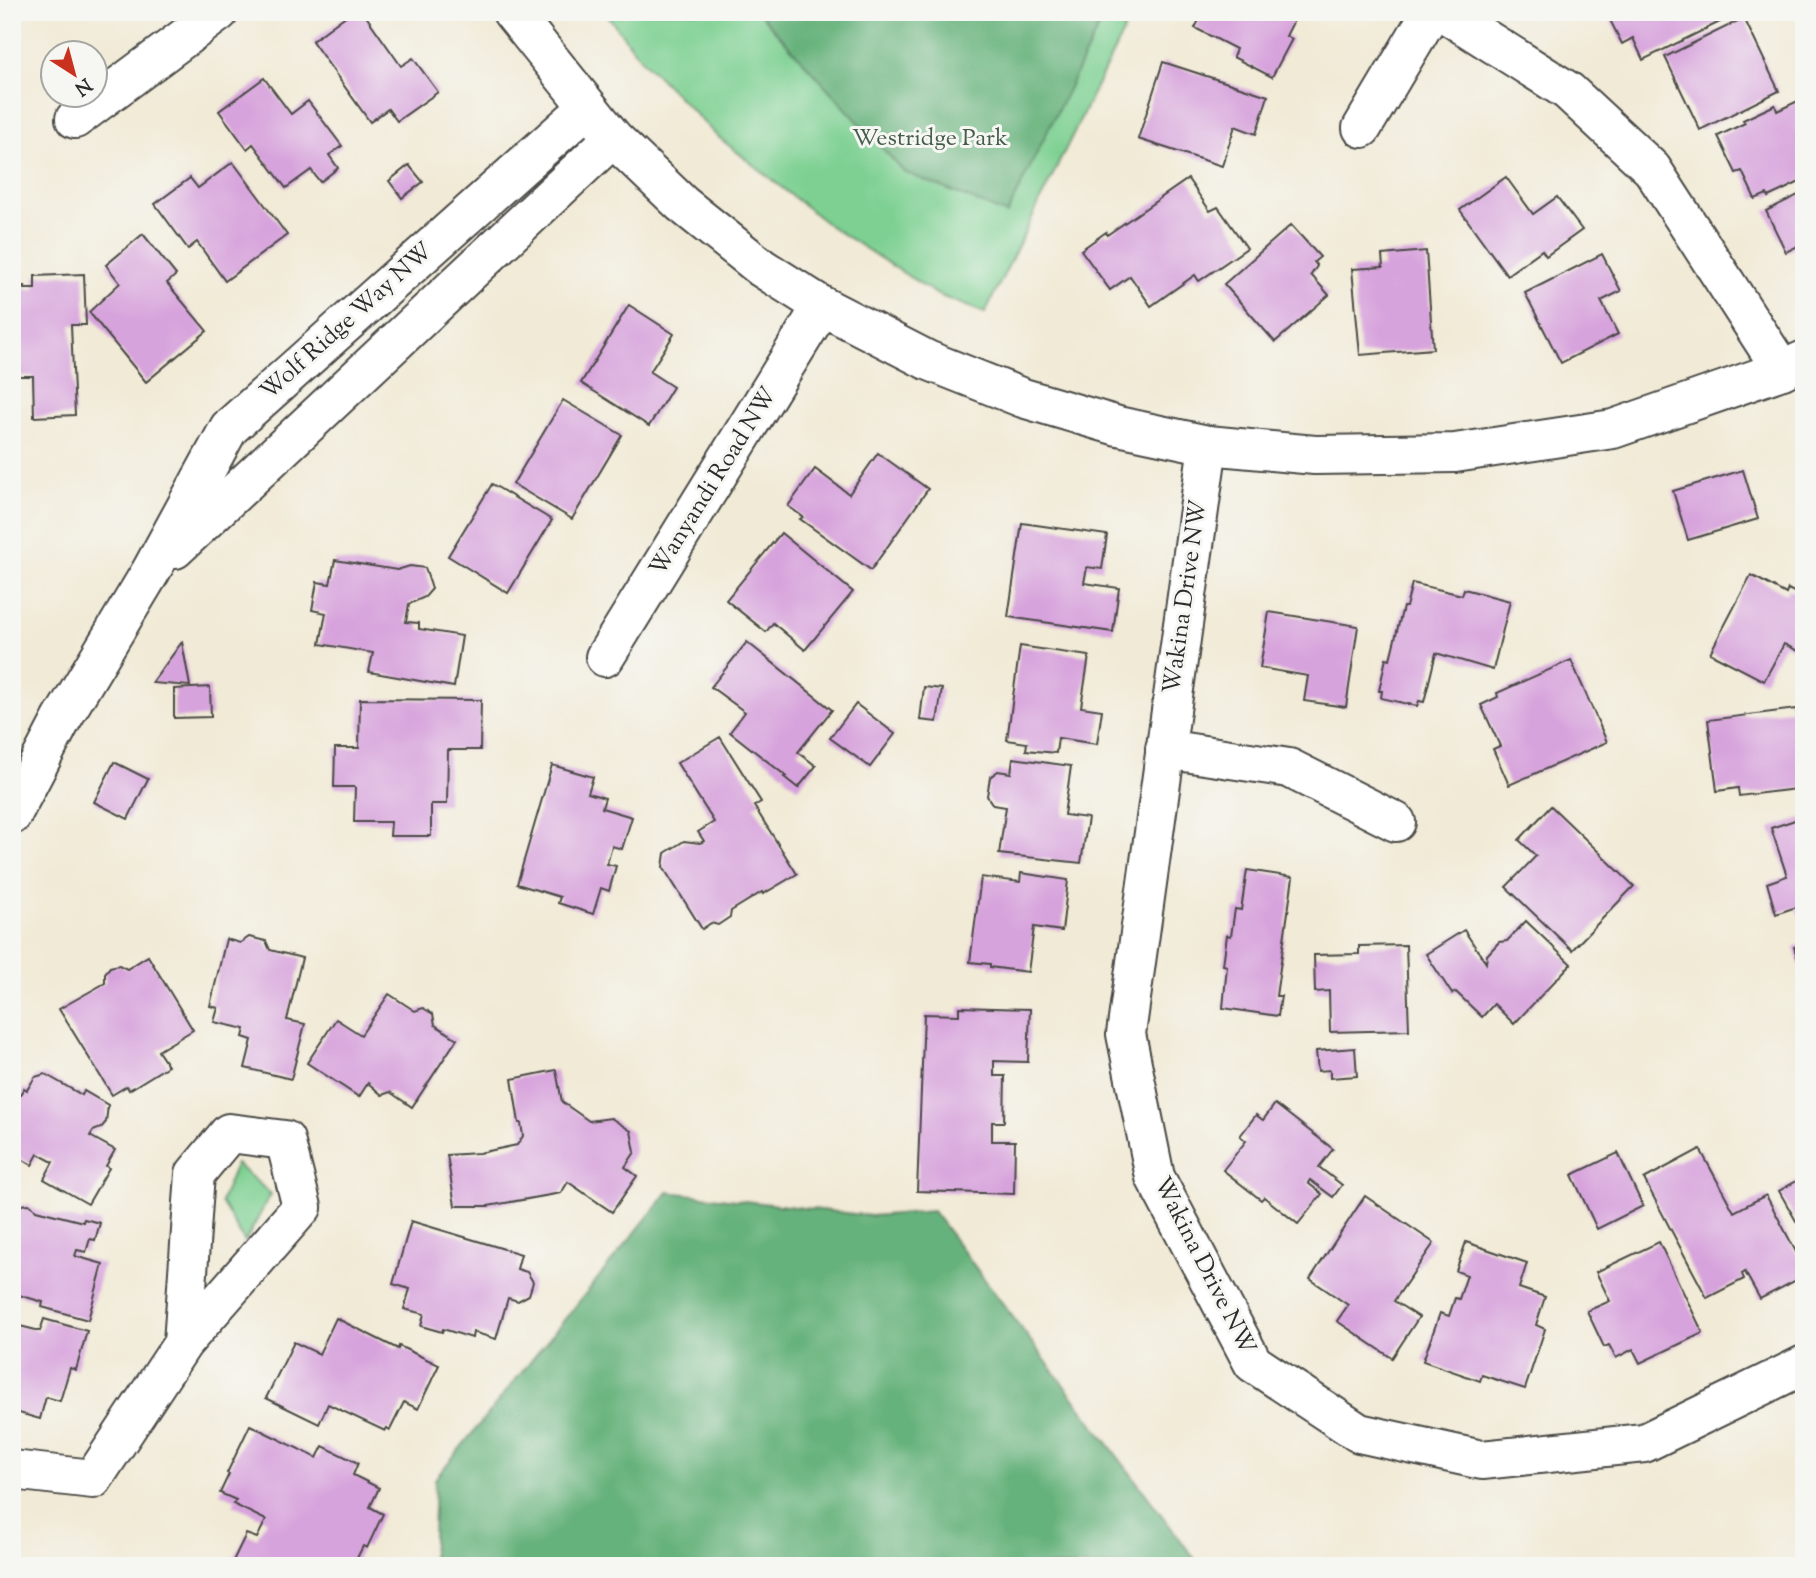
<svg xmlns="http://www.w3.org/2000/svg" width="1816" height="1578" font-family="'Sorts Mill Goudy',serif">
<rect width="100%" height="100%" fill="#f6f6f2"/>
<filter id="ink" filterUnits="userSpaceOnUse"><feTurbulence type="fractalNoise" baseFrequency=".0143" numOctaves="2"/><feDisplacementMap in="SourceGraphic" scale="14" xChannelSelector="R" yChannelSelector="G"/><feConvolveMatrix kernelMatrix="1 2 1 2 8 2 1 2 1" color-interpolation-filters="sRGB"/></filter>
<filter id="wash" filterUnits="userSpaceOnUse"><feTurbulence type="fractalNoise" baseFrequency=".00686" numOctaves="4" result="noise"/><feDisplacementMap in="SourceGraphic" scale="28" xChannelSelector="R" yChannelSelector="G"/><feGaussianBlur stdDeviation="1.57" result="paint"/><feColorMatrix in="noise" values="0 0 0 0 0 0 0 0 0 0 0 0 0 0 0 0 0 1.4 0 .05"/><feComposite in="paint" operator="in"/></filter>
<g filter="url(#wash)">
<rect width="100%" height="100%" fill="#f1ead6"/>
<g fill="#7dd092" stroke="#547e5e" stroke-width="2">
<path d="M 605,12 L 1133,12 L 985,313 L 938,295 L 830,226 L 717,136 L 641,59 Z"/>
<path d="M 236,1164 L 271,1194 L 245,1242 L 221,1202 Z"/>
</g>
<g fill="#66b27c" stroke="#486e54" stroke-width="2">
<path d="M 758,12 L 1106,12 L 1007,214 L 904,172 Z"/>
<path d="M 668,1192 L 871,1216 L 933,1211 L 1200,1566 L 432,1566 L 435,1479 Z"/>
</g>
<g id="blocks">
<g fill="#d7a3dc">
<path d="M 351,12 L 363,12 L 401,66 L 413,58 L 438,92 L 397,121 L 388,109 L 370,122 L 312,41 Z"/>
<path d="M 1203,12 L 1298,12 L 1286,36 L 1292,39 L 1272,77 L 1233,57 L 1236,49 L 1195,28 Z"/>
<path d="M 1606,12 L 1740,12 L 1643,60 L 1633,38 L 1622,44 Z"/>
<path d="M 1744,18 L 1779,91 L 1700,130 L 1665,57 Z"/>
<path d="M 1163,62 L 1268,96 L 1256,134 L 1235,126 L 1222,166 L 1138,139 Z"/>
<path d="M 264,78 L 291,114 L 308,101 L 342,146 L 329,155 L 338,168 L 320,182 L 311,170 L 286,188 L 253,144 L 247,149 L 219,111 Z"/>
<path d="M 1804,98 L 1804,180 L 1768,197 L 1767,194 L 1755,199 L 1742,171 L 1736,173 L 1718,136 L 1745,123 L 1743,120 L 1775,105 L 1777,111 Z"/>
<path d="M 233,162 L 287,235 L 225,281 L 197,242 L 188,249 L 155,204 L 190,178 L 198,188 Z"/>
<path d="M 409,165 L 423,182 L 402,198 L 389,181 Z"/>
<path d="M 1506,177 L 1533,214 L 1557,197 L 1582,230 L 1546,256 L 1542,250 L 1507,275 L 1460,210 Z"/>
<path d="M 1188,179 L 1210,211 L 1218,207 L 1247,248 L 1199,281 L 1195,275 L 1151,306 L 1130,276 L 1110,290 L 1081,250 L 1106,232 L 1107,235 Z"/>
<path d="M 1804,192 L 1804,243 L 1786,252 L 1766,211 Z"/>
<path d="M 1291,225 L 1320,257 L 1314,262 L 1317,266 L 1311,275 L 1329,295 L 1275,342 L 1224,284 Z"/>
<path d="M 143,234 L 176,275 L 167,283 L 207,331 L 146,382 L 89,312 L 120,283 L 106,265 Z"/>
<path d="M 1426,251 L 1433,349 L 1360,355 L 1352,269 L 1383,267 L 1382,255 Z"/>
<path d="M 1602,254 L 1621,291 L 1601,301 L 1618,334 L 1561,363 L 1525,293 Z"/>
<path d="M 84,274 L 86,325 L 71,325 L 75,415 L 34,417 L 33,376 L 12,376 L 12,286 L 25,286 L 24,289 L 35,289 L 35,276 Z"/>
<path d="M 629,305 L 674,334 L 650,372 L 673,387 L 649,426 L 581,383 Z"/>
<path d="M 563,400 L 622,435 L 572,519 L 513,484 Z"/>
<path d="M 878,453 L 928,489 L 871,570 L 800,519 L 803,517 L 788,506 L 815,469 L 849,494 Z"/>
<path d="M 1743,470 L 1758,519 L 1688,540 L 1673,491 Z"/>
<path d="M 492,484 L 552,520 L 508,593 L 448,556 Z"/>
<path d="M 1022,523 L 1107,535 L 1102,569 L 1087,567 L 1084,583 L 1119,588 L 1113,632 L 1008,617 Z"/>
<path d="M 781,533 L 853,592 L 805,650 L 773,623 L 766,632 L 726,600 Z"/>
<path d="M 335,560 L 397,570 L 410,566 L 425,568 L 432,589 L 425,597 L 409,604 L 406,622 L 419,623 L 419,629 L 462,636 L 454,687 L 369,672 L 373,653 L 320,644 L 326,613 L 312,610 L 317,582 L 330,584 Z"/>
<path d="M 1751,575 L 1786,594 L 1788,589 L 1804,597 L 1804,654 L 1784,644 L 1764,681 L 1710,653 Z"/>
<path d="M 1412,583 L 1462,595 L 1464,589 L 1510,601 L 1493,670 L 1436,653 L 1424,702 L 1419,701 L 1417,706 L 1381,698 L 1382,691 L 1379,691 L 1386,658 L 1390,659 L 1403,607 L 1406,607 Z"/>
<path d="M 1269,612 L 1358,626 L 1346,707 L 1304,701 L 1308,676 L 1260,668 Z"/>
<path d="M 182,642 L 190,686 L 152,683 Z"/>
<path d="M 747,642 L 832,710 L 798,752 L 816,766 L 798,788 L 784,777 L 786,776 L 730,732 L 745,712 L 711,687 Z"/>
<path d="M 1020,646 L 1089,656 L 1081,707 L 1102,710 L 1097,744 L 1058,738 L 1056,753 L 1026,750 L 1027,743 L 1007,740 Z"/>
<path d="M 1571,660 L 1607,742 L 1509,785 L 1493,749 L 1500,746 L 1481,705 L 1498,697 L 1497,693 Z"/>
<path d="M 210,687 L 211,717 L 174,718 L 174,689 Z"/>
<path d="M 924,687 L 942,689 L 937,722 L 920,720 Z"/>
<path d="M 360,699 L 481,700 L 480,750 L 448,750 L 447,804 L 431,804 L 431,836 L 390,836 L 391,822 L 354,822 L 355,787 L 334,787 L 335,748 L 359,748 Z"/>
<path d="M 856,704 L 895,734 L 870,767 L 830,738 Z"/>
<path d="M 1796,709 L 1801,744 L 1804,744 L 1804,788 L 1739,796 L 1738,788 L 1717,791 L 1708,720 Z"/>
<path d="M 720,737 L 761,802 L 754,806 L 797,874 L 763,894 L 762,892 L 731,911 L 730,917 L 718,925 L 711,923 L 702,929 L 663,867 L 665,853 L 684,841 L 700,843 L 704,841 L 698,832 L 714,822 L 677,763 Z"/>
<path d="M 1013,758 L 1071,766 L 1064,815 L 1088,818 L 1081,863 L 999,854 L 1006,807 L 993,805 L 987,796 L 990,777 L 998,771 L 1011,773 Z"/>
<path d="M 114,762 L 148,779 L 128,819 L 94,802 Z"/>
<path d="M 552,765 L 593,777 L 588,793 L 605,798 L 602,808 L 632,817 L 622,849 L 612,846 L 607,864 L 616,866 L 609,891 L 601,888 L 593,914 L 558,903 L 560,897 L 517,884 Z"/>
<path d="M 1551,806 L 1634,886 L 1572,950 L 1506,887 L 1536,856 L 1519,840 Z"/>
<path d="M 1804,817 L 1804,920 L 1801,921 L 1796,907 L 1776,914 L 1767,883 L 1787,876 L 1771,828 Z"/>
<path d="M 1247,870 L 1293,877 L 1276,996 L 1281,996 L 1278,1016 L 1223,1008 L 1227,966 L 1223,965 L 1227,935 L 1231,936 L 1235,909 L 1241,910 Z"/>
<path d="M 1021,873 L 1068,880 L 1062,931 L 1034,927 L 1028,972 L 990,967 L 990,964 L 970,962 L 981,877 L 1020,882 Z"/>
<path d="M 1526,921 L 1571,964 L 1514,1024 L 1494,1004 L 1482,1017 L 1456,992 L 1452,994 L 1426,954 L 1464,930 L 1486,963 L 1487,955 L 1499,942 L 1507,941 Z"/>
<path d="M 249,937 L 266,941 L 270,950 L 302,958 L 287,1020 L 305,1024 L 291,1079 L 245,1068 L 252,1040 L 243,1037 L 245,1029 L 214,1022 L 218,1008 L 210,1006 L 226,939 L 240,943 Z"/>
<path d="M 1804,943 L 1804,976 L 1803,976 L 1794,947 Z"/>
<path d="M 1406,945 L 1409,1030 L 1330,1032 L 1329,991 L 1315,992 L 1314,955 L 1359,954 L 1359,946 Z"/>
<path d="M 148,956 L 193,1030 L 158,1051 L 168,1066 L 129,1090 L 127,1086 L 112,1095 L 59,1009 L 105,983 L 105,973 L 110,967 L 119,965 L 127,969 Z"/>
<path d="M 389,994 L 415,1011 L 423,1008 L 433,1014 L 435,1025 L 457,1039 L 412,1107 L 390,1092 L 382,1095 L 368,1083 L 359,1097 L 307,1063 L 336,1019 L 361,1035 Z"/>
<path d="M 959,1007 L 1030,1009 L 1028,1062 L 994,1061 L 994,1076 L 1005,1076 L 1004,1122 L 992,1122 L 992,1141 L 1015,1141 L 1014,1194 L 917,1191 L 924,1014 L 959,1015 Z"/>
<path d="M 1355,1048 L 1357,1076 L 1330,1078 L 1330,1070 L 1318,1071 L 1316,1051 Z"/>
<path d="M 556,1070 L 562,1102 L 589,1121 L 611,1118 L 631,1131 L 635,1152 L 625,1167 L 637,1176 L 612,1212 L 568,1182 L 561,1193 L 488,1206 L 455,1206 L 447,1155 L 479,1153 L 517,1145 L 523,1136 L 521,1123 L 519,1123 L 512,1079 Z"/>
<path d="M 45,1074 L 82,1095 L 84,1091 L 108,1105 L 106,1122 L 101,1128 L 93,1131 L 90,1136 L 115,1150 L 106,1166 L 109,1168 L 88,1204 L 44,1179 L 53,1162 L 38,1154 L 32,1165 L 12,1153 L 12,1108 L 24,1088 L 27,1090 L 35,1077 Z"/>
<path d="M 1275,1104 L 1333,1149 L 1319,1167 L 1342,1185 L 1333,1197 L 1310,1180 L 1308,1183 L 1322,1194 L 1298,1224 L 1264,1197 L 1261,1200 L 1223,1170 L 1246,1141 L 1240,1136 L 1256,1115 L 1263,1120 Z"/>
<path d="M 1700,1149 L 1734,1212 L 1766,1195 L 1804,1267 L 1804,1276 L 1760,1299 L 1745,1272 L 1742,1274 L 1744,1279 L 1707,1298 L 1644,1179 Z"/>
<path d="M 1618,1153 L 1643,1206 L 1597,1229 L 1572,1175 Z"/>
<path d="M 1804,1177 L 1804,1235 L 1779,1191 Z"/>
<path d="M 1365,1196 L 1434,1243 L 1394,1301 L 1419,1317 L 1392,1358 L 1337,1321 L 1348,1305 L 1310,1279 Z"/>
<path d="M 29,1204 L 36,1210 L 83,1222 L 84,1219 L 100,1223 L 95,1240 L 90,1239 L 86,1252 L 77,1250 L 75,1256 L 103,1264 L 88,1320 L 42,1307 L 43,1302 L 12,1293 L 14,1215 L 21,1205 Z"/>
<path d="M 411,1221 L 521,1254 L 517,1269 L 527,1272 L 533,1282 L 529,1295 L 518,1301 L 508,1298 L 496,1339 L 473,1332 L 472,1338 L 443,1329 L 442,1332 L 421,1326 L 424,1314 L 404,1309 L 410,1289 L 393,1284 Z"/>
<path d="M 1466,1242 L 1527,1263 L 1519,1288 L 1545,1297 L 1536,1325 L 1545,1329 L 1525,1389 L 1482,1375 L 1480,1381 L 1423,1361 L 1440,1313 L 1449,1316 L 1455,1298 L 1459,1299 L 1467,1275 L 1456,1271 Z"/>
<path d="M 1659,1242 L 1703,1333 L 1640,1363 L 1633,1349 L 1616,1358 L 1609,1345 L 1604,1347 L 1587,1311 L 1610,1301 L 1596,1272 Z"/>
<path d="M 336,1318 L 398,1349 L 399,1346 L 439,1365 L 418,1409 L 404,1402 L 390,1430 L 387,1428 L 385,1431 L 328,1404 L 319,1424 L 266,1398 L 294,1342 L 319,1354 Z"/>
<path d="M 44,1319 L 87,1331 L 76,1370 L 70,1368 L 60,1401 L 46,1397 L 40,1419 L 12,1411 L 12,1324 L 40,1331 Z"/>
<path d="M 250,1425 L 317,1458 L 323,1446 L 358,1463 L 353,1475 L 379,1488 L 370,1507 L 383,1514 L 367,1548 L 363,1546 L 353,1566 L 223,1566 L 226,1560 L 232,1563 L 246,1534 L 257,1538 L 266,1520 L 233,1504 L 236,1500 L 220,1493 L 229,1474 L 227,1473 Z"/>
</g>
</g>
</g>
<g filter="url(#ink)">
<use href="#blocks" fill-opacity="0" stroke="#494845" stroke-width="2"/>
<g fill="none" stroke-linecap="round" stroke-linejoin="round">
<g stroke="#494845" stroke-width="42">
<g id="minor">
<path d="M 512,12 L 613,138 L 682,204 L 762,268 L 822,306 L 927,360 L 1023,398 L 1118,426 L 1208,445 L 1315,455 L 1455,453 L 1613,429 L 1782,370 L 1804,360"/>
<path d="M 1443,12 L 1568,91 L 1652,169 L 1782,370"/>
<path d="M 75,119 L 219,12"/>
<path d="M 1362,128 L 1431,12"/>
<path d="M 1208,445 L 1126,1034 L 1155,1177 L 1253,1363 L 1359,1433 L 1482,1460 L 1644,1443 L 1804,1365"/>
<path d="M 175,549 L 613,138"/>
<path d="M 605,657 L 822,306"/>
<path d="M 1165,749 L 1289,768 L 1396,822"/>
<path d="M 12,815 L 62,719 L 151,571 L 229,428 L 587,108"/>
<path d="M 12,1470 L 93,1479 L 183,1343 L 302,1207 L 285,1140 L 229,1133 L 195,1174 L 183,1343"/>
</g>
</g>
<use href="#minor" stroke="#fff" stroke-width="38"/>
</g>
</g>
<g text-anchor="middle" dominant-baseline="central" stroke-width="6" stroke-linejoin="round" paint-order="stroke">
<g font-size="24" fill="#445d4a" stroke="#f6f6f2">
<text x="930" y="139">Westridge Park</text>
</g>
<g font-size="24" fill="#2b2b2b" stroke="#f6f6f2">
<text transform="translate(347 322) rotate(-42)">Wolf Ridge Way NW</text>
<text transform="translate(714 482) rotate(-58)">Wanyandi Road NW</text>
<text transform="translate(1186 597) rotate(-82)">Wakina Drive NW</text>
<text transform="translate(1204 1266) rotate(63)">Wakina Drive NW</text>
</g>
</g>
<rect width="1816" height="1578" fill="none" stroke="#f6f6f2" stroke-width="42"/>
<g transform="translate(74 74) rotate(144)"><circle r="33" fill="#f6f6f2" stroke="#a5a5a2" stroke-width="2"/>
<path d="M0-5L12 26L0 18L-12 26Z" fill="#c8321e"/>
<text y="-10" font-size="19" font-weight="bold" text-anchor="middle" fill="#2b2b2b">N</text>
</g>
</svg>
